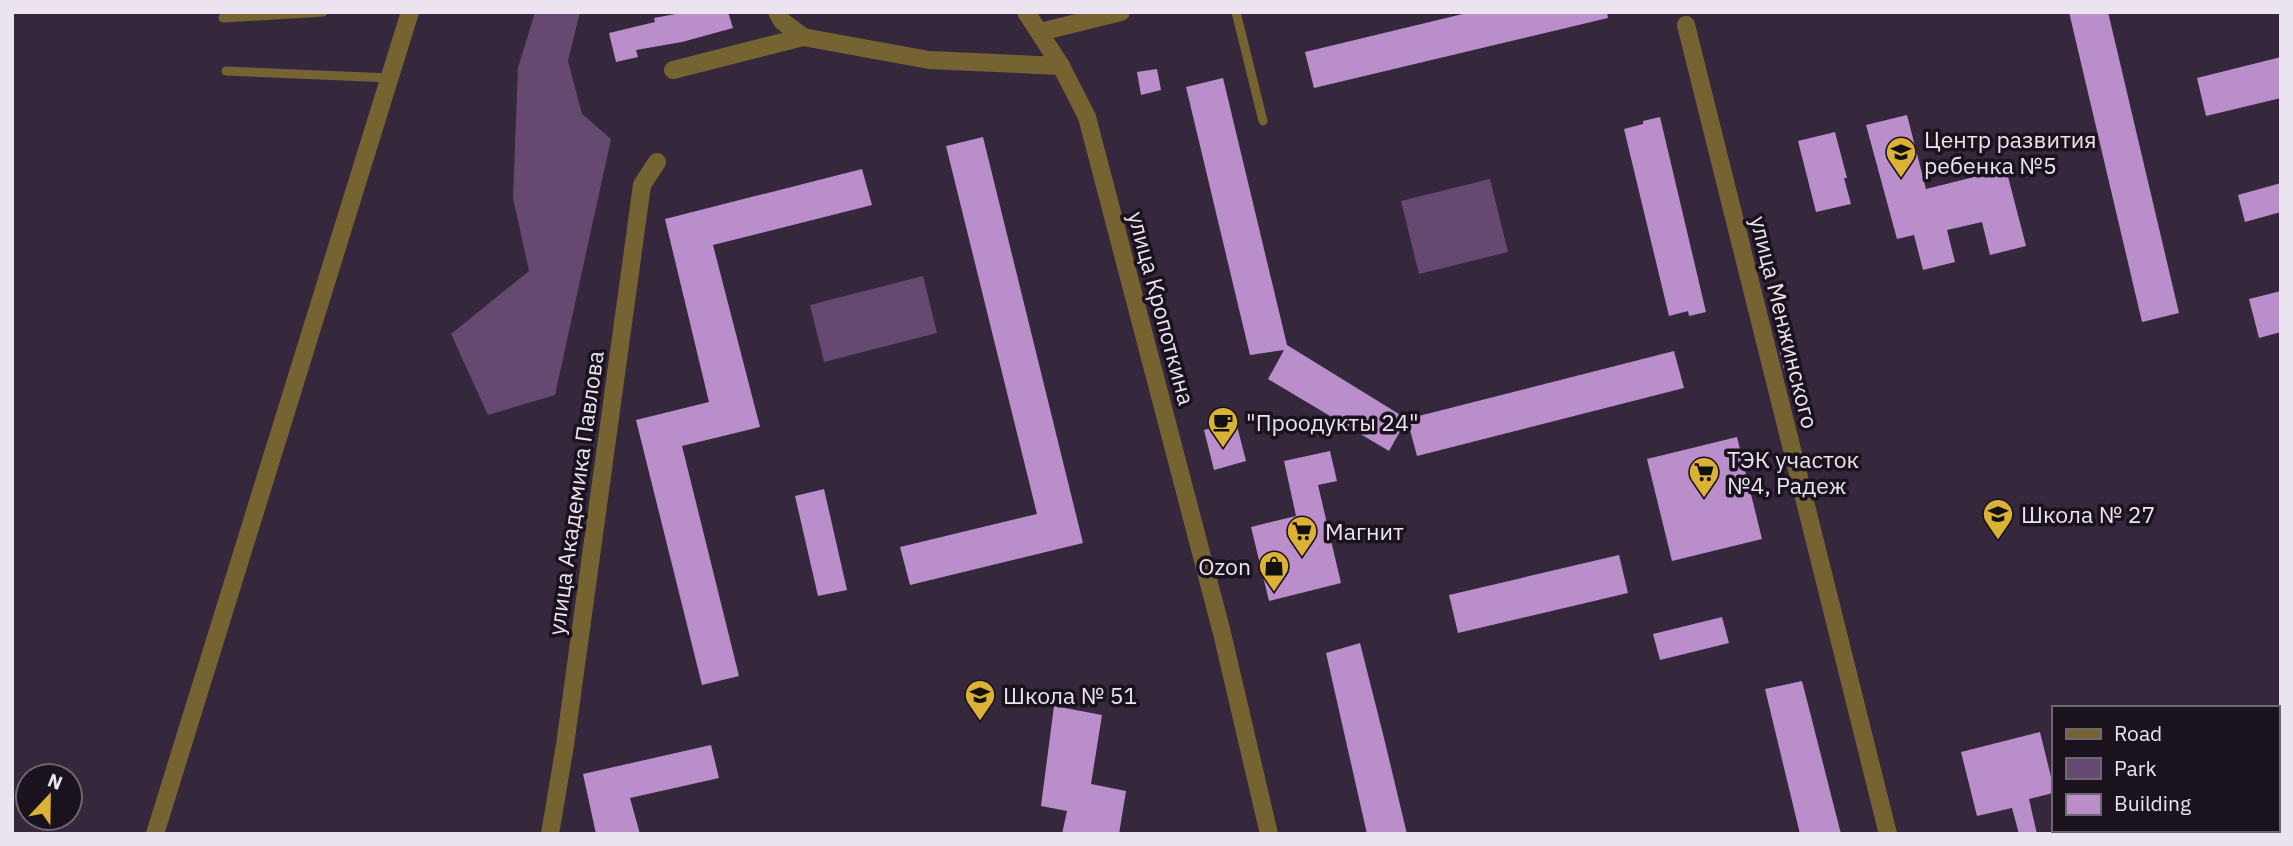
<svg xmlns="http://www.w3.org/2000/svg" width="2293" height="846" font-family="'IBM Plex Sans',sans-serif">
<rect width="100%" height="100%" fill="#36283c"/>
<g fill="#654971">
<path d="M 535,12 L 580,12 L 568,61 L 582,114 L 611,139 L 555,395 L 488,415 L 451,334 L 529,271 L 513,198 L 518,68 Z"/>
<path d="M 1490,179 L 1508,252 L 1419,274 L 1401,201 Z"/>
<path d="M 923,276 L 937,333 L 824,362 L 810,305 Z"/>
</g>
<g fill="#b98ecb">
<path d="M 686,12 L 728,12 L 733,28 L 682,42 L 636,50 L 638,57 L 616,62 L 609,33 L 655,22 L 654,18 Z"/>
<path d="M 1471,12 L 1607,12 L 1608,18 L 1314,88 L 1305,52 Z"/>
<path d="M 2069,12 L 2108,12 L 2179,313 L 2142,322 Z"/>
<path d="M 2281,57 L 2281,98 L 2206,116 L 2197,78 Z"/>
<path d="M 1157,69 L 1161,90 L 1141,95 L 1137,72 Z"/>
<path d="M 1223,78 L 1287,345 L 1407,419 L 1674,351 L 1684,388 L 1417,456 L 1407,419 L 1389,451 L 1268,379 L 1284,350 L 1250,355 L 1186,87 Z"/>
<path d="M 1907,115 L 1926,189 L 2006,169 L 2026,246 L 1990,255 L 1982,222 L 1947,230 L 1955,262 L 1923,270 L 1914,235 L 1897,239 L 1866,125 Z"/>
<path d="M 1660,117 L 1706,312 L 1689,316 L 1688,311 L 1669,316 L 1624,129 L 1643,124 L 1643,121 Z"/>
<path d="M 1835,132 L 1847,178 L 1844,178 L 1851,204 L 1816,212 L 1798,141 Z"/>
<path d="M 983,137 L 1083,543 L 910,585 L 900,547 L 1037,514 L 946,146 Z"/>
<path d="M 862,169 L 872,205 L 713,245 L 760,427 L 682,446 L 739,676 L 702,685 L 636,420 L 709,402 L 665,219 Z"/>
<path d="M 2281,183 L 2281,212 L 2245,222 L 2238,195 Z"/>
<path d="M 2281,291 L 2281,332 L 2259,338 L 2249,299 Z"/>
<path d="M 1795,342 L 1798,355 L 1785,373 L 1778,345 Z"/>
<path d="M 1236,422 L 1246,461 L 1214,470 L 1204,430 Z"/>
<path d="M 1737,437 L 1762,539 L 1672,561 L 1647,459 Z"/>
<path d="M 1330,451 L 1337,481 L 1318,485 L 1341,583 L 1269,601 L 1251,527 L 1296,516 L 1284,461 Z"/>
<path d="M 824,489 L 847,590 L 818,596 L 795,496 Z"/>
<path d="M 1619,555 L 1628,593 L 1458,633 L 1449,595 Z"/>
<path d="M 1722,617 L 1729,643 L 1660,660 L 1653,634 Z"/>
<path d="M 1360,643 L 1384,738 L 1407,834 L 1367,834 L 1326,653 Z"/>
<path d="M 1802,681 L 1841,834 L 1800,834 L 1765,689 Z"/>
<path d="M 1054,706 L 1102,715 L 1091,784 L 1126,791 L 1119,834 L 1062,834 L 1067,811 L 1041,806 Z"/>
<path d="M 2040,732 L 2053,785 L 2053,793 L 2029,799 L 2037,834 L 2019,834 L 2012,808 L 1977,816 L 1961,752 Z"/>
<path d="M 711,745 L 719,778 L 630,798 L 640,834 L 596,834 L 583,774 Z"/>
</g>
<g fill="none" stroke-linecap="round" stroke-linejoin="round">
<g stroke="#756432" stroke-width="9">
<path d="M 1236,12 L 1263,121"/>
<path d="M 223,18 L 323,12"/>
<path d="M 226,71 L 391,78"/>
</g>
<g stroke="#756432" stroke-width="18">
<path d="M 777,12 L 782,21 L 803,37 L 929,60 L 1061,66"/>
<path d="M 1686,25 L 1888,834"/>
<path d="M 673,70 L 803,37"/>
<path d="M 155,834 L 410,12"/>
<path d="M 550,834 L 565,745 L 642,185 L 657,162"/>
</g>
<g stroke="#756432" stroke-width="18">
<path d="M 1026,12 L 1061,66 L 1087,117 L 1222,633 L 1269,834"/>
<path d="M 1040,32 L 1121,12"/>
</g>
</g>
<defs>
<g id="school-pin" transform="scale(1.575)"><path d="M0 17L-7.5 6A9.5 9.5 0 1 1 7.5 6Z" fill="#dbb233" stroke="#1a131d"/><path d="M0-5L7-2L0 1L-7-2ZM-4 1L0 2.5L4 1V4Q0 6-4 4Z" fill="#111"/></g>
<g id="cafe-pin" transform="scale(1.575)"><path d="M0 17L-7.5 6A9.5 9.5 0 1 1 7.5 6Z" fill="#dbb233" stroke="#1a131d"/><path d="M-5.5-4.5H6V0H3Q3 3.5 0 3.5H-2.5Q-5.5 3.5-5.5 0ZM3-3.2v2h1.7v-2ZM-6 4.5H4V6H-6Z" fill="#111"/></g>
<g id="supermarket-pin" transform="scale(1.575)"><path d="M0 17L-7.5 6A9.5 9.5 0 1 1 7.5 6Z" fill="#dbb233" stroke="#1a131d"/><path d="M-6-5.5h2.5l.6 2H6L4.5 2H-2.5L-4.4-4H-6ZM-1.5 3.2a1.3 1.3 0 1 0 .1 0ZM3 3.2a1.3 1.3 0 1 0 .1 0Z" fill="#111"/></g>
<g id="shop-pin" transform="scale(1.575)"><path d="M0 17L-7.5 6A9.5 9.5 0 1 1 7.5 6Z" fill="#dbb233" stroke="#1a131d"/><path d="M-5-2.5h2.3a2.7 3.5 0 0 1 5.4 0H5L5.5 6h-11ZM-1.5-2.5h3a1.5 2.3 0 0 0-3 0Z" fill="#111"/></g>
</defs>
<g fill-rule="evenodd">
<use href="#school-pin" x="1901" y="152"/>
<use href="#cafe-pin" x="1223" y="422"/>
<use href="#supermarket-pin" x="1704" y="472"/>
<use href="#school-pin" x="1998" y="514"/>
<use href="#supermarket-pin" x="1302" y="531"/>
<use href="#shop-pin" x="1274" y="566"/>
<use href="#school-pin" x="980" y="695"/>
</g>
<g text-anchor="middle" dominant-baseline="central" stroke-width="7" stroke-linejoin="round" paint-order="stroke">
<g font-size="23" fill="#ece3f0" stroke="#1a131d" text-anchor="start">
<text x="1924" y="139">Центр развития<tspan x="1924" dy="26">ребенка №5</tspan></text>
<text x="1246" y="422">"Проодукты 24"</text>
<text x="1727" y="459">ТЭК участок<tspan x="1727" dy="26">№4, Радеж</tspan></text>
<text x="2021" y="514">Школа № 27</text>
<text x="1325" y="531">Магнит</text>
<text x="1251" y="566" text-anchor="end">Ozon</text>
<text x="1003" y="695">Школа № 51</text>
</g>
<g font-size="23" fill="#ece3f0" stroke="#1a131d">
<text transform="translate(1162 308) rotate(75)">улица Кропоткина</text>
<text transform="translate(1785 322) rotate(76)">улица Менжинского</text>
<text transform="translate(575 493) rotate(-82)">улица Академика Павлова</text>
</g>
</g>
<rect width="2293" height="846" fill="none" stroke="#ece3f0" stroke-width="28"/>
<rect x="2052" y="706" width="228" height="126" fill="#1a131d" stroke="#6e6671" stroke-width="2"/>
<rect x="2066" y="729" width="35" height="10" fill="#756432" stroke="#6e6671" stroke-width="2"/>
<text x="2114" y="741" font-size="21" fill="#ece3f0">Road</text>
<rect x="2066" y="758" width="35" height="21" fill="#654971" stroke="#6e6671" stroke-width="2"/>
<text x="2114" y="776" font-size="21" fill="#ece3f0">Park</text>
<rect x="2066" y="794" width="35" height="21" fill="#b98ecb" stroke="#6e6671" stroke-width="2"/>
<text x="2114" y="811" font-size="21" fill="#ece3f0">Building</text>
<g transform="translate(49 797) rotate(22)"><circle r="33" fill="#1a131d" stroke="#6e6671" stroke-width="2"/>
<path d="M0-5L12 26L0 18L-12 26Z" fill="#dbb233"/>
<text y="-10" font-size="19" font-weight="bold" text-anchor="middle" fill="#ece3f0">N</text>
</g>
</svg>
